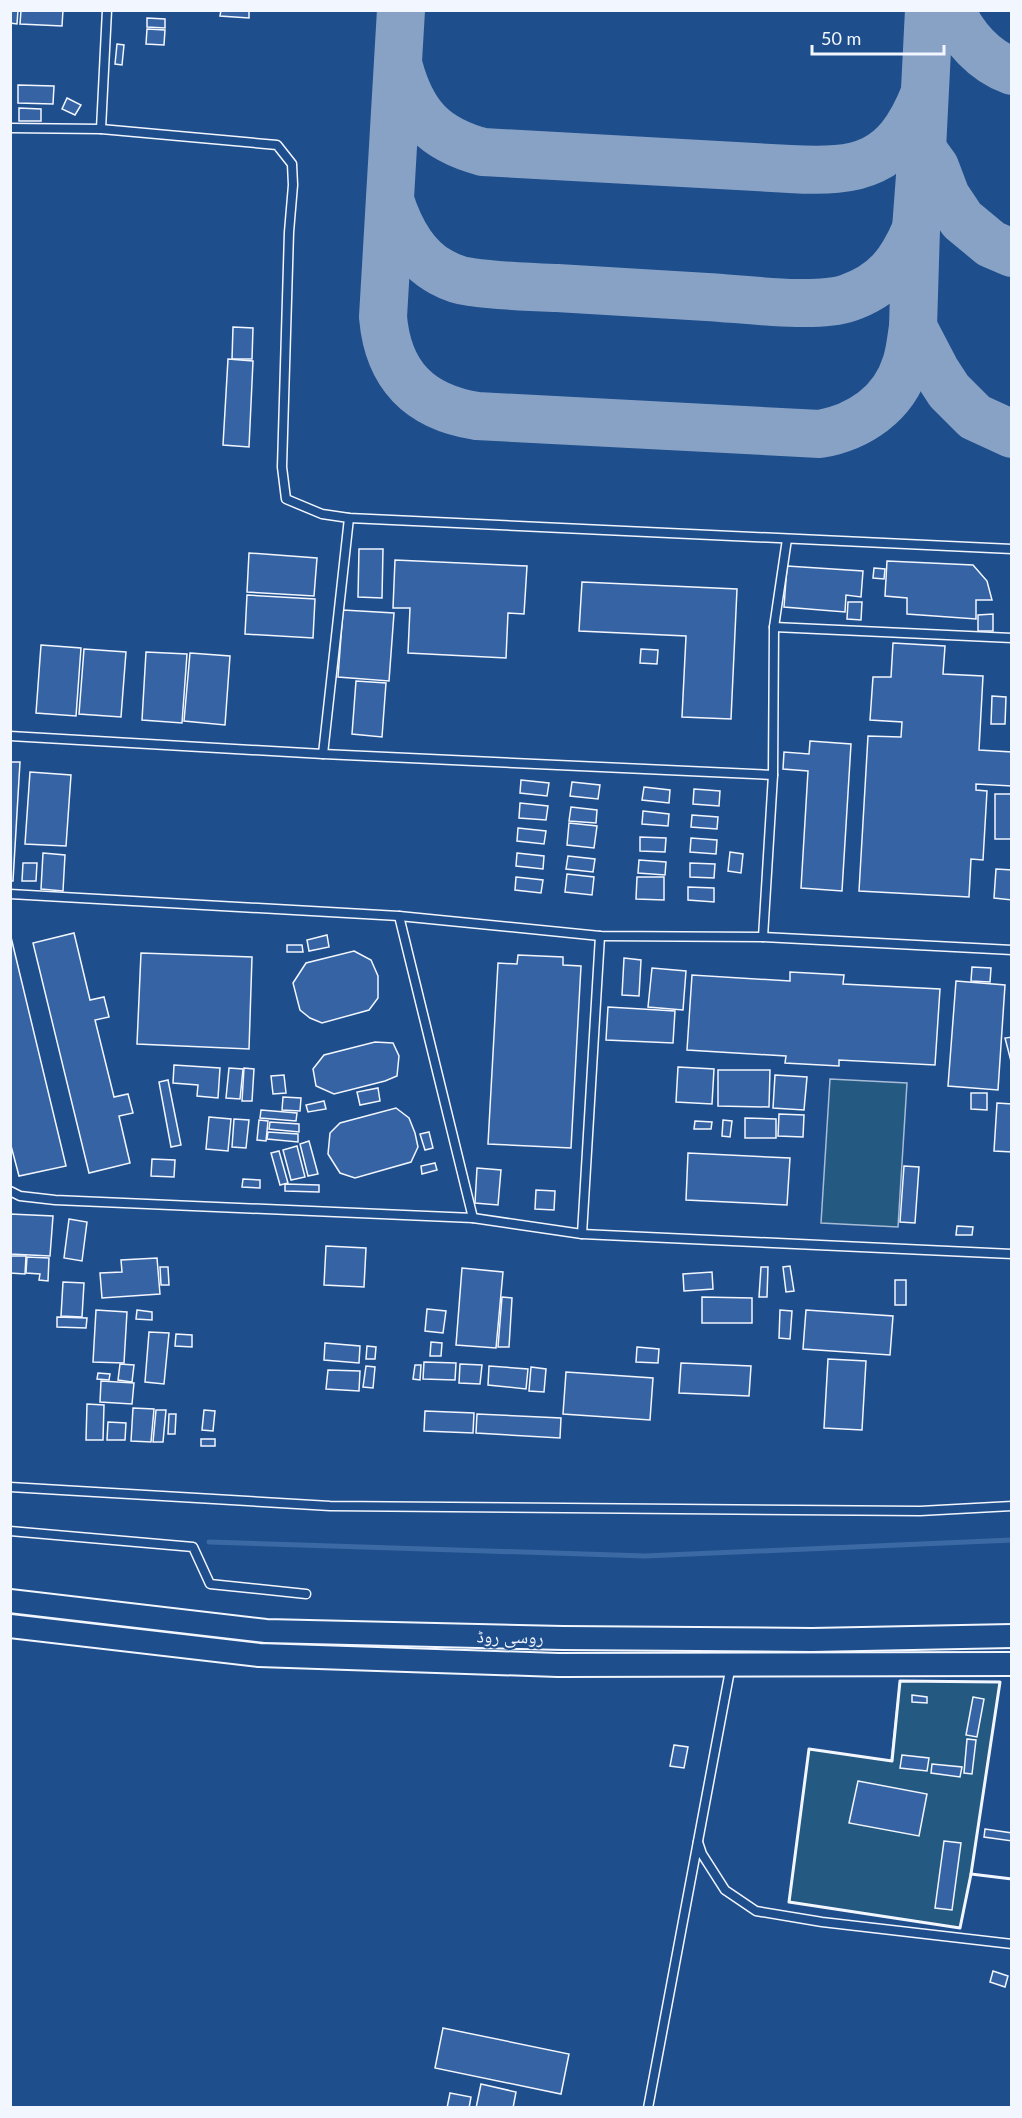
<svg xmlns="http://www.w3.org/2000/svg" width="1022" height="2118" font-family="Lato,'Noto Naskh Arabic',sans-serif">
<rect width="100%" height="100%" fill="#1f4e8c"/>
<g fill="#245a82" stroke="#a8bbd7" stroke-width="1.5">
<path d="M 830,1079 L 907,1083 L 898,1227 L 821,1223 Z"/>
<path d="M 900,1681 L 1000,1682 L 971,1874 L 960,1928 L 789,1902 L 809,1749 L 891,1761 Z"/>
</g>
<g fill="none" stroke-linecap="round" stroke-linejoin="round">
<path stroke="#3b69a3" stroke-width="5" d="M 209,1542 L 645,1556 L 1012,1540"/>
<g stroke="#88a2c6" stroke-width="48">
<path d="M 401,10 L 383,317 C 388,375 419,407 477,416 L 820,434 C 859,427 894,404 906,364 C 910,352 911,339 913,327"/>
<path d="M 929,10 L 922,149 L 916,229 L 913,327 L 936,371 L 949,391 L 975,417 L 1012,434"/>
<path d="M 951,10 C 963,37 984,61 1012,71"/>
<path d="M 399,67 C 412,115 434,139 483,152 L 790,169 C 860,173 896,165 924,95"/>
<path d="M 922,149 L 935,167 L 946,196 L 962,220 L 991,244 L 1012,253"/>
<path d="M 390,200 C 399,228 413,257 441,272 C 450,277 461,281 471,282 C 499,286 529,287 557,288 C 607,291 657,294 707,297 C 744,299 816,309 848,298 C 885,285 901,264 916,229"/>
</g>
</g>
<g fill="#3563a3" stroke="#f2f6ff" stroke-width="1.5">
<path d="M 10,10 L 18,10 L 17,24 L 10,23 Z"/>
<path d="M 21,10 L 63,10 L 62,26 L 20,24 Z"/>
<path d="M 221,10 L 249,10 L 249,18 L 220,16 Z"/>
<path d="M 147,18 L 165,19 L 165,28 L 147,27 Z"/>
<path d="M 147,29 L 165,30 L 164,45 L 146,44 Z"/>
<path d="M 117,44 L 124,45 L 122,65 L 115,64 Z"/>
<path d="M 18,85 L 54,86 L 53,104 L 18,103 Z"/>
<path d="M 67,98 L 81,105 L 75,115 L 62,109 Z"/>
<path d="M 19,108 L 41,109 L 41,121 L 19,121 Z"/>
<path d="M 233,327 L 253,328 L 252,359 L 232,359 Z"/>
<path d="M 228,359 L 253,361 L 249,447 L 223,445 Z"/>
<path d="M 359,549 L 383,549 L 382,598 L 358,597 Z"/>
<path d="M 249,553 L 317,558 L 314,596 L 247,592 Z"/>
<path d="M 395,560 L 527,566 L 524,614 L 508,613 L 506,658 L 408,653 L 410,608 L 393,608 Z"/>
<path d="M 887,561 L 973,565 L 987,581 L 992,600 L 976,600 L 976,619 L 907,614 L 907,598 L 885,596 Z"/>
<path d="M 787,566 L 863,571 L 861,597 L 846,595 L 845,612 L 784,607 Z"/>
<path d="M 874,568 L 885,569 L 884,579 L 873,578 Z"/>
<path d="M 582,582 L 737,589 L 731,719 L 682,717 L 686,636 L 579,631 Z"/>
<path d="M 247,595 L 315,599 L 313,638 L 245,634 Z"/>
<path d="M 848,602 L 862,602 L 861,620 L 847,619 Z"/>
<path d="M 343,610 L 394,613 L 389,681 L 338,677 Z"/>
<path d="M 993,614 L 993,631 L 978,631 L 978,615 Z"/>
<path d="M 893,643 L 945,646 L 943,674 L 983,676 L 979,750 L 1012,752 L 1012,786 L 976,784 L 976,790 L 987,791 L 983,860 L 971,859 L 969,897 L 859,891 L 868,736 L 901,737 L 902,722 L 870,720 L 873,677 L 891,677 Z"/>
<path d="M 41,645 L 81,648 L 76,716 L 36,713 Z"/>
<path d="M 84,649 L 126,652 L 121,717 L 79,714 Z"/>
<path d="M 641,649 L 658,650 L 657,664 L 640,663 Z"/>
<path d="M 146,652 L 187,654 L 182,723 L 142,720 Z"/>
<path d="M 190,653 L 230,656 L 225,725 L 184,721 Z"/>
<path d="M 356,681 L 386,683 L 382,737 L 352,734 Z"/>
<path d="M 992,696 L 1006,697 L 1005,724 L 991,724 Z"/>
<path d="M 810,741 L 851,744 L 842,891 L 801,888 L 808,771 L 783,769 L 784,752 L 809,754 Z"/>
<path d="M 10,762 L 20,762 L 13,881 L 10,881 Z"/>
<path d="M 30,772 L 71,775 L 66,846 L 25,844 Z"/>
<path d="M 521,780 L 549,783 L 547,796 L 520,793 Z"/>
<path d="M 572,782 L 600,785 L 598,799 L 570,796 Z"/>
<path d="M 644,787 L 670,790 L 669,803 L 642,800 Z"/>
<path d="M 694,789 L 720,791 L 719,806 L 693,804 Z"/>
<rect x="995" y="794" width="17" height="45"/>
<path d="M 520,803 L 548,806 L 546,820 L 519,818 Z"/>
<path d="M 571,807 L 597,810 L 596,823 L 569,821 Z"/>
<path d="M 643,811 L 669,814 L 668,826 L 642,824 Z"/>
<path d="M 692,815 L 718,817 L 717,829 L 691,827 Z"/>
<path d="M 569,823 L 597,826 L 594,848 L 567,845 Z"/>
<path d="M 518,828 L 546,831 L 544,844 L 517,841 Z"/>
<path d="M 640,837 L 666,838 L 665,852 L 640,851 Z"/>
<path d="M 691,838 L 717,840 L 716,854 L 690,852 Z"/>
<path d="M 730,852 L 743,854 L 741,873 L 728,871 Z"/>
<path d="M 43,853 L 65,855 L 63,891 L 41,889 Z"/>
<path d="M 517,853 L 544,856 L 543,869 L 516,866 Z"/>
<path d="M 568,856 L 595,859 L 593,872 L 566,869 Z"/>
<path d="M 639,860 L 666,862 L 665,875 L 638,873 Z"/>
<path d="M 23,863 L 37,863 L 36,881 L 22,881 Z"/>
<path d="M 690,863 L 715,864 L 714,878 L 690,877 Z"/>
<path d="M 996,869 L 1012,870 L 1012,900 L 994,898 Z"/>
<path d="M 567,874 L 594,877 L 592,895 L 565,892 Z"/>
<path d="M 516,877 L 543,880 L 541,893 L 515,890 Z"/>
<path d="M 637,877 L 664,877 L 664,900 L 636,899 Z"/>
<path d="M 688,887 L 714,888 L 714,902 L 688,900 Z"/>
<path d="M 10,933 L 66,1166 L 19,1176 L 10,1142 Z"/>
<path d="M 74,933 L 90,1000 L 104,997 L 109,1017 L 95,1020 L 114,1097 L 128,1094 L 133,1113 L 119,1116 L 130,1163 L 89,1173 L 33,943 Z"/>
<path d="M 327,935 L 329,947 L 309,951 L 307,940 Z"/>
<path d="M 287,945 L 302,945 L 303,952 L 287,952 Z"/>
<path d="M 354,951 L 371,960 L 378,976 L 378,998 L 369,1010 L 322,1023 L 310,1018 L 300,1010 L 293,983 L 306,963 Z"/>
<path d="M 141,953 L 252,957 L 249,1049 L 137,1044 Z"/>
<path d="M 518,955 L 563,957 L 563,965 L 581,966 L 571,1148 L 488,1144 L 498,963 L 517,964 Z"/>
<path d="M 624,958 L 641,960 L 639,996 L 622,995 Z"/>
<path d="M 972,967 L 991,968 L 990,982 L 971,981 Z"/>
<path d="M 652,968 L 686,971 L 683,1010 L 648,1007 Z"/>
<path d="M 790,972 L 844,975 L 843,984 L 940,989 L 935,1065 L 839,1060 L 839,1066 L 785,1063 L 786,1056 L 687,1050 L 692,975 L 790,981 Z"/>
<path d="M 956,981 L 1005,985 L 998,1090 L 948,1086 Z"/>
<path d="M 608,1007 L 675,1011 L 673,1043 L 606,1040 Z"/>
<path d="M 1012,1037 L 1012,1065 L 1005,1038 Z"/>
<path d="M 375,1042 L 393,1043 L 399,1056 L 397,1076 L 385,1081 L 334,1094 L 316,1086 L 313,1069 L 324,1055 Z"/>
<path d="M 174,1065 L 220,1068 L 218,1098 L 197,1096 L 198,1085 L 173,1083 Z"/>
<path d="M 678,1067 L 714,1069 L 712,1104 L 676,1102 Z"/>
<path d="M 229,1068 L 243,1069 L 240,1099 L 226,1098 Z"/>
<path d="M 244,1068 L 254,1069 L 252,1101 L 242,1101 Z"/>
<path d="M 718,1070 L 770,1070 L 769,1107 L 718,1106 Z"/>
<path d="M 284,1075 L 286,1093 L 273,1094 L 271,1076 Z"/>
<path d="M 775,1075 L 807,1077 L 804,1110 L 773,1108 Z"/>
<path d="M 168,1080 L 181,1145 L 171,1147 L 159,1082 Z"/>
<path d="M 378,1088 L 380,1101 L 360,1105 L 357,1092 Z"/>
<path d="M 971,1093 L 987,1093 L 987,1110 L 971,1109 Z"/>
<path d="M 283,1097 L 301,1098 L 300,1111 L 282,1110 Z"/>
<path d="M 324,1101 L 326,1109 L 308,1112 L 306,1105 Z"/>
<path d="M 997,1103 L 1012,1104 L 1012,1152 L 994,1151 Z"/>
<path d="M 396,1108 L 409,1118 L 415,1133 L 418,1147 L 411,1162 L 355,1178 L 340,1173 L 328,1154 L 330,1133 L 340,1123 Z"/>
<path d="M 261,1110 L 297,1113 L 296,1121 L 260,1118 Z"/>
<path d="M 779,1114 L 804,1115 L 803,1137 L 778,1136 Z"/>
<path d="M 209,1117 L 231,1119 L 228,1151 L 206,1149 Z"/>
<path d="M 745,1118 L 776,1119 L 776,1138 L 745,1138 Z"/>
<path d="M 234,1119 L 249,1120 L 246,1148 L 232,1147 Z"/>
<path d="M 259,1120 L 268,1121 L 266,1141 L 257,1140 Z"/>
<path d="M 723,1120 L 732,1121 L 730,1137 L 722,1136 Z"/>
<path d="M 695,1121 L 712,1122 L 711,1129 L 694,1129 Z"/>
<path d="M 270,1122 L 299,1124 L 299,1132 L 269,1129 Z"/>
<path d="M 268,1132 L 298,1134 L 298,1142 L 267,1139 Z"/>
<path d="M 429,1132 L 433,1148 L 425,1150 L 420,1134 Z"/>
<path d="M 309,1141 L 318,1174 L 308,1176 L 300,1144 Z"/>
<path d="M 297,1146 L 305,1177 L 291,1180 L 283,1150 Z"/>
<path d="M 279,1151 L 288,1183 L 280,1185 L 271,1153 Z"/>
<path d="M 688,1153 L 790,1158 L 787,1205 L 686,1200 Z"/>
<path d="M 152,1159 L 175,1160 L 174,1177 L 151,1176 Z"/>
<path d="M 435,1163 L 437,1170 L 422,1174 L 421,1166 Z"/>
<path d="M 904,1166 L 919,1167 L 915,1223 L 900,1222 Z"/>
<path d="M 477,1168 L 501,1170 L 498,1205 L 475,1203 Z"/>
<path d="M 243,1179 L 260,1180 L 260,1188 L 242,1187 Z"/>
<path d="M 285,1184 L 319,1185 L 319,1192 L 285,1191 Z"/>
<path d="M 536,1190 L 555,1191 L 554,1210 L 535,1209 Z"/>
<path d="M 10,1214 L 53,1216 L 50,1256 L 10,1254 Z"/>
<path d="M 69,1219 L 87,1222 L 82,1261 L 64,1258 Z"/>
<path d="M 957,1226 L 973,1227 L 972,1235 L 956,1235 Z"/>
<path d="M 326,1246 L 366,1248 L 364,1287 L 324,1285 Z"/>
<path d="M 10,1256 L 26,1256 L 25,1274 L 10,1273 Z"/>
<path d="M 27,1257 L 49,1258 L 48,1281 L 39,1280 L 40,1274 L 26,1273 Z"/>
<path d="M 157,1258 L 160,1294 L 102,1298 L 100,1273 L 122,1272 L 121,1260 Z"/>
<path d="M 790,1266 L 794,1291 L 786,1292 L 783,1267 Z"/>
<path d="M 160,1267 L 168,1267 L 169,1285 L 161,1285 Z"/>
<path d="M 761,1267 L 768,1267 L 767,1297 L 759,1297 Z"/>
<path d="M 462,1268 L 503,1272 L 496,1348 L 456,1345 Z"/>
<path d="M 712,1272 L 713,1289 L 684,1291 L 683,1274 Z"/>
<rect x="895" y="1280" width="11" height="25"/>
<path d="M 63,1282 L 84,1283 L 82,1317 L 61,1316 Z"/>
<path d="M 502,1297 L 512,1298 L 509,1347 L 498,1347 Z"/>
<path d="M 702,1297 L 752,1298 L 752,1323 L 702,1323 Z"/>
<path d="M 427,1309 L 446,1311 L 443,1333 L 425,1331 Z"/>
<path d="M 96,1310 L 127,1312 L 124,1363 L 93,1362 Z"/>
<path d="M 137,1310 L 152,1312 L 152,1320 L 136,1319 Z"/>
<path d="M 780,1310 L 792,1311 L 790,1339 L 779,1338 Z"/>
<path d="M 806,1310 L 893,1316 L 890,1355 L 803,1349 Z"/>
<path d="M 57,1317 L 87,1318 L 86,1328 L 57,1327 Z"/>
<path d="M 149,1332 L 169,1333 L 164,1384 L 145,1382 Z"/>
<path d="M 176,1334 L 192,1335 L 192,1347 L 175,1346 Z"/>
<path d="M 431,1342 L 442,1343 L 441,1356 L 430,1356 Z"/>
<path d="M 325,1343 L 360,1346 L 359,1363 L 324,1360 Z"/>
<path d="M 367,1346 L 376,1347 L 375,1359 L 366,1359 Z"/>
<path d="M 637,1347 L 659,1349 L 658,1363 L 636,1362 Z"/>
<path d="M 828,1359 L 866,1361 L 862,1430 L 824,1428 Z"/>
<path d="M 424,1362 L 456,1363 L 455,1380 L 423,1379 Z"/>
<path d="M 681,1363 L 751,1366 L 749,1396 L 679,1393 Z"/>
<path d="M 120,1364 L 134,1365 L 132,1382 L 118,1380 Z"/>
<path d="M 460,1364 L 482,1365 L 480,1384 L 459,1383 Z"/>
<path d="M 415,1365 L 421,1365 L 420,1380 L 413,1379 Z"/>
<path d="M 366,1366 L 375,1367 L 373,1388 L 363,1387 Z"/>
<path d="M 489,1366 L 528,1369 L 526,1389 L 488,1385 Z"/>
<path d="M 531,1367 L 546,1369 L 544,1392 L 529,1391 Z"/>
<path d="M 328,1370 L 360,1371 L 359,1391 L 326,1389 Z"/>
<path d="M 566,1372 L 653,1378 L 650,1420 L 563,1414 Z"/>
<path d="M 98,1373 L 110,1374 L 109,1380 L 97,1379 Z"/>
<path d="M 101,1381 L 134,1383 L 132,1404 L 100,1402 Z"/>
<path d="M 87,1404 L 104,1405 L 103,1440 L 86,1440 Z"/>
<path d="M 133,1408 L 154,1409 L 151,1442 L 131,1441 Z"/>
<path d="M 156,1410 L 166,1410 L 163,1442 L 153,1442 Z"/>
<path d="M 204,1410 L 215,1411 L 213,1431 L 202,1430 Z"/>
<path d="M 425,1411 L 474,1413 L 473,1433 L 424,1431 Z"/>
<path d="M 169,1414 L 176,1414 L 175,1434 L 168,1434 Z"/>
<path d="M 477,1414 L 561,1418 L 560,1438 L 476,1433 Z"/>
<path d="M 108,1422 L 126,1423 L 125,1440 L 107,1440 Z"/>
<rect x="201" y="1439" width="14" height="7"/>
<path d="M 912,1695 L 927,1697 L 927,1703 L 912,1702 Z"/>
<path d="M 973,1697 L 984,1699 L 977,1737 L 966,1735 Z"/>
<path d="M 967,1739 L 976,1740 L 972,1774 L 964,1773 Z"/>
<path d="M 674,1745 L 688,1747 L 684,1768 L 670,1766 Z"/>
<path d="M 902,1755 L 929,1758 L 927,1771 L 900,1768 Z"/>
<path d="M 932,1764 L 962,1767 L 960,1777 L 931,1773 Z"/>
<path d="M 858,1781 L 927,1794 L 919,1836 L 849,1823 Z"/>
<path d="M 985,1829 L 1012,1833 L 1012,1841 L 984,1837 Z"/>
<path d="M 944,1841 L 961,1843 L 952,1910 L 935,1908 Z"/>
<path d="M 993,1971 L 1008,1976 L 1005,1987 L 990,1982 Z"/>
<path d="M 443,2028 L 569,2054 L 561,2094 L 435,2068 Z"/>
<path d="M 481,2084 L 516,2092 L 513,2108 L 476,2108 Z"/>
<path d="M 450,2093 L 471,2097 L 469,2108 L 447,2108 Z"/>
</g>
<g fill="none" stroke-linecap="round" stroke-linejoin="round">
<g stroke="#f2f6ff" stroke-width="11">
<g id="lane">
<path d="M 10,128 L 101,129 L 277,145 L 292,164 L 293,185 L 289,232 L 282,467 L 286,499 L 322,514 L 349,518 L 1012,549"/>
<path d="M 101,129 L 107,10"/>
<path d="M 774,627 L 1012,638"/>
<path d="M 10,736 L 323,754 L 773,775"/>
<path d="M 323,754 L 349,518"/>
<path d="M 10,894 L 399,916 L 600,936 L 763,937 L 1012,950"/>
<path d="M 399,916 L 473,1218"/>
<path d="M 763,937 L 773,775 L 774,627 L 787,539"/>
<path d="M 10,1191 L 20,1196 L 55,1200 L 473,1218 L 582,1234 L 1012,1254"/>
<path d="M 582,1234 L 600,936"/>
<path d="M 10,1487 L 330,1506 L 920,1511 L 1012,1506"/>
<path d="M 10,1531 L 193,1547 L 210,1584 L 306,1594"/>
<path d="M 698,1842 L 702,1854 L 725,1890 L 756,1911 L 822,1922 L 1012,1944"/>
<path d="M 648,2108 L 731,1665"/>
</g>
</g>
<g stroke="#f2f6ff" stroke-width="26">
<g id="secondary">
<path d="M 10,1601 L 266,1631 L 563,1638 L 812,1640 L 1012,1636"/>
<path d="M 10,1626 L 259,1655 L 558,1665 L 1012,1664"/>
</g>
</g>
<use href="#lane" stroke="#1f4e8c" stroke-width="8"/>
<use href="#secondary" stroke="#1f4e8c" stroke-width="22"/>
<g stroke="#f2f6ff" stroke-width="3">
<path d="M 900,1681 L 1000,1682 L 971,1874 L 960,1928 L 789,1902 L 809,1749 L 892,1761 Z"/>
<path d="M 971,1874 L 1012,1879"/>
</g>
</g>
<g text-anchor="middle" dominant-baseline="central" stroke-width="4.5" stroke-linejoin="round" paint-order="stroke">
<g font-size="18" fill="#f2f6ff" stroke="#1f4e8c">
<text transform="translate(510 1636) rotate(1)">روسی روڈ</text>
</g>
</g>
<rect width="1022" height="2118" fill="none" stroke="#f2f6ff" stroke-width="24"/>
<path d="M812 45v9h132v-9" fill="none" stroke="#f2f6ff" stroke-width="3"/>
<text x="821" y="45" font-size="18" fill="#f2f6ff" stroke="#1f4e8c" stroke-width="4.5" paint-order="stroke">50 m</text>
</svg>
